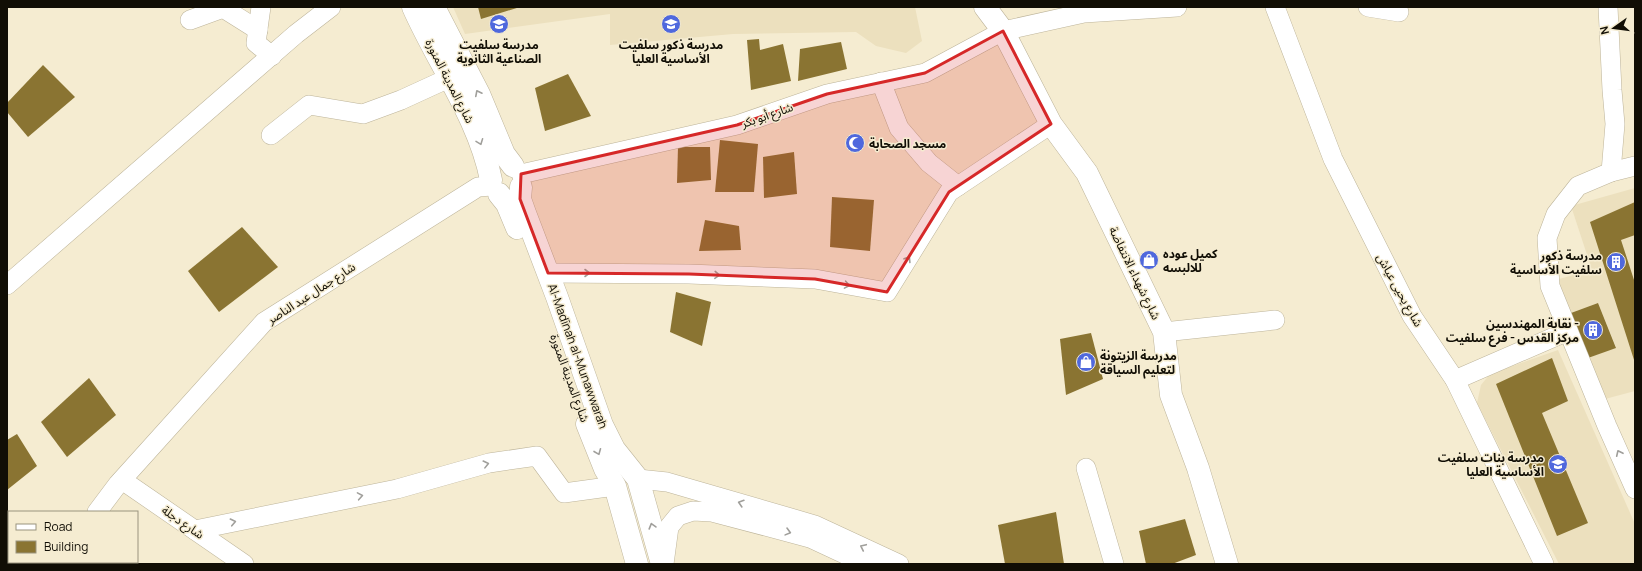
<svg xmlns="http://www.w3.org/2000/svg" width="1642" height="571" font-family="Manrope,'Noto Sans Arabic',sans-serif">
<rect width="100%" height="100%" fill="#f5ecd1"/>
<g fill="#ece0be">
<path d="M 453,7 L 915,7 L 922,41 L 906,53 L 876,46 L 856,32 L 733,34 L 610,45 L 610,14 L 465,34 Z"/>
<path d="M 1635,188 L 1635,391 L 1605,399 L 1588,358 L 1616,347 L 1598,303 L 1571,313 L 1555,298 L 1559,279 L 1592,270 L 1571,206 Z"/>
<path d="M 1558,350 L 1635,524 L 1635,564 L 1559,564 L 1477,403 L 1481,385 L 1490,374 Z"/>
</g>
<g fill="#8a7432">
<path d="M 478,7 L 520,7 L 481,19 Z"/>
<path d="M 759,39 L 760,50 L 783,44 L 791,81 L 751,90 L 747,40 Z"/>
<path d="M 841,42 L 847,69 L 798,81 L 800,49 Z"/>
<path d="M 43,65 L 75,97 L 28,137 L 7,112 L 7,103 Z"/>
<path d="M 568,74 L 591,116 L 545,131 L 535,88 Z"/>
<path d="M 720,140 L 758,144 L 754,192 L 715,192 Z"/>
<path d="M 678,147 L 710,147 L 711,180 L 677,183 Z"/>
<path d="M 794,152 L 797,194 L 764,198 L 763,157 Z"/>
<path d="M 832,197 L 874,200 L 870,251 L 830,247 Z"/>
<path d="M 1635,202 L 1635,235 L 1621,240 L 1635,283 L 1635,363 L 1590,222 Z"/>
<path d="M 705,220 L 739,226 L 741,250 L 699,251 Z"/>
<path d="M 242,227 L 278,267 L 219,312 L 188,271 Z"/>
<path d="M 676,292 L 711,302 L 702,346 L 670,332 Z"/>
<path d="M 1598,303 L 1616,348 L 1588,358 L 1571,313 Z"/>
<path d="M 1091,333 L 1103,379 L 1066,395 L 1060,339 Z"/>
<path d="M 1552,358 L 1568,401 L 1542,413 L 1588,523 L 1557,536 L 1496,384 Z"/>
<path d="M 89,378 L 116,415 L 67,457 L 41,422 Z"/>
<path d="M 17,434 L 37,466 L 7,490 L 7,440 Z"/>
<path d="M 1056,512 L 1064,564 L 1005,564 L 998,525 Z"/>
<path d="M 1185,519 L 1196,555 L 1172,564 L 1146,564 L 1139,531 Z"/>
</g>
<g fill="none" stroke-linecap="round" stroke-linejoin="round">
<g stroke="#bdb49a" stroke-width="20">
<g id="street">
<path d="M 261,7 L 256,43 L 272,56"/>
<path d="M 1275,7 L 1333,159 L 1412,316 L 1455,380 L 1544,564"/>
<path d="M 1368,7 L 1399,12"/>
<path d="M 1608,7 L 1612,90 L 1615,124 L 1611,172"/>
<path d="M 190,20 L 223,8 L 258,30"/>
<path d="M 881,82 L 899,128 L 929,163 L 958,186"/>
<path d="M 271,135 L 309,105 L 363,114 L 401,100 L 449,78"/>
<path d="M 1635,166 L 1611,172 L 1578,186 L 1556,214 L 1547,238 L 1550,286 L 1607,426 L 1635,489"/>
<path d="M 521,174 L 737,125 L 827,94 L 925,73 L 1003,31 L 1084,13 L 1177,7"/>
<path d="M 548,273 L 689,274 L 815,279 L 887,292 L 949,192 L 1051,124"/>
<path d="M 7,285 L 296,34 L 331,7"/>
<path d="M 1164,332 L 1275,320"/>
<path d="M 1455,380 L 1568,331"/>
<path d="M 1086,468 L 1114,564"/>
<path d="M 638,479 L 667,482 L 815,525 L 899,564"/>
<path d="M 122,480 L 244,564"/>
<path d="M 97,512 L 118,484 L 264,322 L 478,187 L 492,186"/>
<path d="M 195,530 L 397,489 L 489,463 L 537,456 L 564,493 L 615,486"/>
<path d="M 60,564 L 61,562"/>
<path d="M 664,564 L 669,527 L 678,516 L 693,511 L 712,512 L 810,538 L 866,564"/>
</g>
</g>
<g stroke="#bdb49a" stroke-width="23">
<g id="secondary">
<path d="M 413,7 C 438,64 479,118 491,180"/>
<path d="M 434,7 L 479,94 L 504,154 L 513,166"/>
<path d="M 985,7 L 1003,31 L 1051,124 L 1087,173 L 1164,332 L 1171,395 L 1198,468 L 1227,564"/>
<path d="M 521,187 L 520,199 L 525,213 L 557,297 L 602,425 L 614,449 L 638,479 L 662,564"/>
<path d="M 499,194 L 507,204 L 517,228"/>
<path d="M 587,424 L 605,469 L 615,486 L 637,564"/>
</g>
</g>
<use href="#street" stroke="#fff" stroke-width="19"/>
<use href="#secondary" stroke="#fff" stroke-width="22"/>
</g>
<defs><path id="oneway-chevron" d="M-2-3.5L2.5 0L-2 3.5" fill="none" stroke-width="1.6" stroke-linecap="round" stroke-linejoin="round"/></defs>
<g stroke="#a09f9b">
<use href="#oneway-chevron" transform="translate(478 93) rotate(-117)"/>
<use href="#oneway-chevron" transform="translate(480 142) rotate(69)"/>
<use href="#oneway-chevron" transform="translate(908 259) rotate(-58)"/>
<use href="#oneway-chevron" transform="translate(587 273)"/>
<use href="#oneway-chevron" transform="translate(717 275) rotate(3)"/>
<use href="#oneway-chevron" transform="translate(847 285) rotate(10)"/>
<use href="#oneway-chevron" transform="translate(598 452) rotate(68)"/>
<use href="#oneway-chevron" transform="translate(1619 453) rotate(-115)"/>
<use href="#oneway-chevron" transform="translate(486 464) rotate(-14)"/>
<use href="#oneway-chevron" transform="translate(360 496) rotate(-10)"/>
<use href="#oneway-chevron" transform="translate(741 503) rotate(-163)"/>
<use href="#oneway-chevron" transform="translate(233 522) rotate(-12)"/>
<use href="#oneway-chevron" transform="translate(652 526) rotate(-106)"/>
<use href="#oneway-chevron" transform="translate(788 532) rotate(15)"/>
<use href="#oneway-chevron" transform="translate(863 547) rotate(-155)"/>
</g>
<path fill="#d62828" fill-opacity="0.2" stroke="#d62828" stroke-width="3" stroke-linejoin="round" d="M 1003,31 L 1051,124 L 949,192 L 887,292 L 815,279 L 689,274 L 548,273 L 520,199 L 521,174 L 737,125 L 827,94 L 925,73 Z"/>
<defs>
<g id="school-disc" transform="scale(1)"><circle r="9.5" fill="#4f68dd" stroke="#f5ecd1"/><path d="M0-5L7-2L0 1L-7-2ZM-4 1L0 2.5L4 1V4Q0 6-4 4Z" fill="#fff"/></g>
<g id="mosque-disc" transform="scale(1)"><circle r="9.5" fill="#4f68dd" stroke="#f5ecd1"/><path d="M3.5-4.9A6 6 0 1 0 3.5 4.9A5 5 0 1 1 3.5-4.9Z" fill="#fff"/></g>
<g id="shop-disc" transform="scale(1)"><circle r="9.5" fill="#4f68dd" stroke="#f5ecd1"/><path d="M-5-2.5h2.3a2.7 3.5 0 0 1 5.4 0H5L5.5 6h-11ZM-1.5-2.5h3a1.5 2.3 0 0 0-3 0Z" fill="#fff"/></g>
<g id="building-disc" transform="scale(1)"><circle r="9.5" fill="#4f68dd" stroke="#f5ecd1"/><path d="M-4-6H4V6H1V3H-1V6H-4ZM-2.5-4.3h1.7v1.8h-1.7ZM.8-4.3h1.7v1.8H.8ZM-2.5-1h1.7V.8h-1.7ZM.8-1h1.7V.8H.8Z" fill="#fff"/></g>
</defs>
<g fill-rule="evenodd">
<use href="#school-disc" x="499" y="24"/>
<use href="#school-disc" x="671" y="24"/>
<use href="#mosque-disc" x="855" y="143"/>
<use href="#shop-disc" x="1149" y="260"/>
<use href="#building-disc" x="1616" y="262"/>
<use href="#building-disc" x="1593" y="330"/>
<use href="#shop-disc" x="1086" y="362"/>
<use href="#school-disc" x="1558" y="464"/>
</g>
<g text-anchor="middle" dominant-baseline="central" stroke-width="3" stroke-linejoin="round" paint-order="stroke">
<g font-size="12" font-weight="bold" fill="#110e05" stroke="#f5ecd1" text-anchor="start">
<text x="499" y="44" text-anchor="middle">مدرسة سلفيت<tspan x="499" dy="14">الصناعية الثانوية</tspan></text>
<text x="671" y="44" text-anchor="middle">مدرسة ذكور سلفيت<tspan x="671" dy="14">الأساسية العليا</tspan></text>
<text x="869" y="143">مسجد الصحابة</text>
<text x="1163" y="253">كميل عوده<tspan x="1163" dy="14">للالبسه</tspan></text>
<text x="1602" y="255" text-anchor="end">مدرسة ذكور<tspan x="1602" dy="14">سلفيت الأساسية</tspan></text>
<text x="1579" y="323" text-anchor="end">نقابة المهندسين -<tspan x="1579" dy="14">مركز القدس - فرع سلفيت</tspan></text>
<text x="1100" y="355">مدرسة الزيتونة<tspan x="1100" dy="14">لتعليم السياقة</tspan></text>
<text x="1544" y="457" text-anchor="end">مدرسة بنات سلفيت<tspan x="1544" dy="14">الأساسية العليا</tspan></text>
</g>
<g font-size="12" fill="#110e05" stroke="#f5ecd1">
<text transform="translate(450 81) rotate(63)">شارع المدينة المنورة</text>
<text transform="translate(767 115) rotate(-19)">شارع أبو بكر</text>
<text transform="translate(1135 273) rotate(64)">شارع شهداء الانتفاضة</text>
<text transform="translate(1400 290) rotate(61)">شارع يحيى عياش</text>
<text transform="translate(311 293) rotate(-33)">شارع جمال عبد الناصر</text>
<text transform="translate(578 356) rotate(70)">Al-Madīnah al-Munawwarah</text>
<text transform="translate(570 378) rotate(70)">شارع المدينة المنورة</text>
<text transform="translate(183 522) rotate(35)">شارع دجلة</text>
</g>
</g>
<rect width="1642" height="571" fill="none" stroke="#110e05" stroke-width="16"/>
<rect x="8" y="511" width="130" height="52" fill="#f5ecd1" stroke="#9a937f"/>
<rect x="16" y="524" width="20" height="6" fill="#ffffff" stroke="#9a937f"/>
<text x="44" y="531" font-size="12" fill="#110e05">Road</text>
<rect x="16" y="541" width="20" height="12" fill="#8a7432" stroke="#9a937f"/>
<text x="44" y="551" font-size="12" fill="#110e05">Building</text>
<g transform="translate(1614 28) rotate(256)" stroke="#f5ecd1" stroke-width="3" paint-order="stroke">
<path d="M0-3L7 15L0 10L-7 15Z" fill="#110e05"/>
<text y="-6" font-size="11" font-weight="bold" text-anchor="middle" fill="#110e05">N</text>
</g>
</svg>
